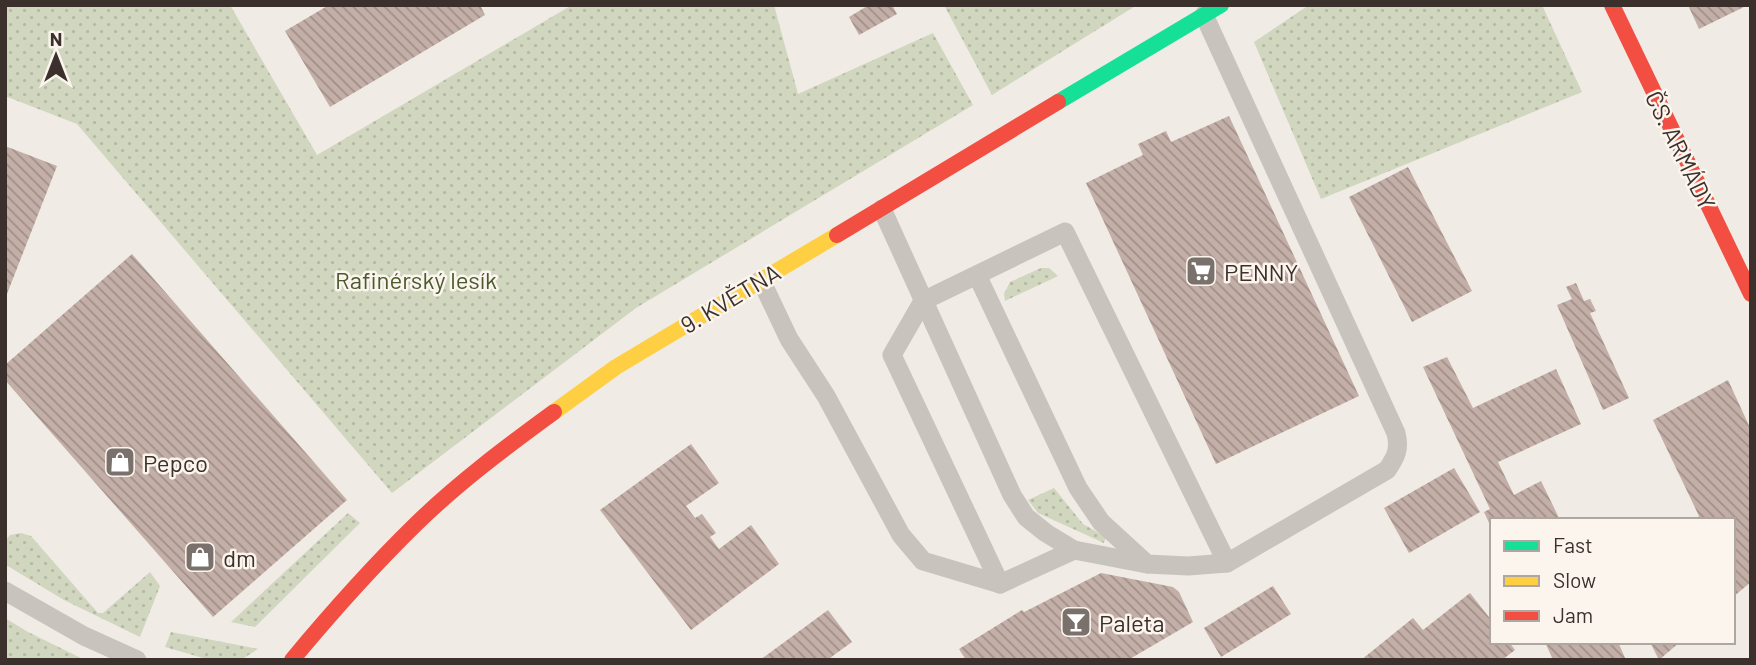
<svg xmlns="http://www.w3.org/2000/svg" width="1756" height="665" font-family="Barlow,sans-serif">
<defs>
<pattern id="grass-dots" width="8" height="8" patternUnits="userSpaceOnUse" patternTransform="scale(1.75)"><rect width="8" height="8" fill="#d1d6bf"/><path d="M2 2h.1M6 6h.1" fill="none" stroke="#b4b8a4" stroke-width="1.8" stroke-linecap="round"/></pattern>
<pattern id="building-back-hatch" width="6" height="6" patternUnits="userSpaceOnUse" patternTransform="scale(1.75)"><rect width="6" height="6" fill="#c3afa7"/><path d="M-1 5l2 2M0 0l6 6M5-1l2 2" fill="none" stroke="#a08f88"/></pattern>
</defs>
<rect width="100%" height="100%" fill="#f0ebe5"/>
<g fill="url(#grass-dots)">
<path d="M 5,5 L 230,5 L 317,155 L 572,5 L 774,5 L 798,94 L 933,33 L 973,105 L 636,308 L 392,493 L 77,124 L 5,96 Z"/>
<path d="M 944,5 L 1137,5 L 992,95 Z"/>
<path d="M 1309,5 L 1542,5 L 1582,92 L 1321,199 L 1254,42 Z"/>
<path d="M 1041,268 L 1049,268 L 1058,276 L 1005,301 L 1004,294 L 1010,282 Z"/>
<path d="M 1054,488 L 1083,524 L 1106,537 L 1104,543 L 1038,513 L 1028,500 Z"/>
<path d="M 348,513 L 360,523 L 255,627 L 231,622 Z"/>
<path d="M 21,533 L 31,536 L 98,613 L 103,613 L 150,572 L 160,586 L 140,637 L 64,600 L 6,565 L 5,541 L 10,535 Z"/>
<path d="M 5,618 L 28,632 L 85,660 L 5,660 Z"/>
<path d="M 171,632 L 258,649 L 241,660 L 210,660 L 165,647 Z"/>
</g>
<g fill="url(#building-back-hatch)">
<path d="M 329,5 L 480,5 L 485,15 L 330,107 L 285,31 Z"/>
<path d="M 869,5 L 892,5 L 897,14 L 859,35 L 849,17 Z"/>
<path d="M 1688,5 L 1748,5 L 1699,29 Z"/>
<path d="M 1229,116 L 1359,396 L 1216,464 L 1086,183 L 1143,155 L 1138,144 L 1166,131 L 1171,142 Z"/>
<path d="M 5,146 L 57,166 L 5,299 Z"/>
<path d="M 1408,167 L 1472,291 L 1412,322 L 1349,197 Z"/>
<path d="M 132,254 L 347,500 L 213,617 L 5,380 L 5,365 Z"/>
<path d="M 1576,283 L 1584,301 L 1590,299 L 1596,311 L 1590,313 L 1629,398 L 1603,410 L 1557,305 L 1572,299 L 1566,287 Z"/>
<path d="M 1447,357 L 1473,408 L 1556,369 L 1581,424 L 1498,462 L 1514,495 L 1541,481 L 1560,520 L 1492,520 L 1492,529 L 1484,512 L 1490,509 L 1423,367 Z"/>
<path d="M 1728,380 L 1751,430 L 1751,582 L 1733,597 L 1733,520 L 1695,520 L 1699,516 L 1653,420 Z"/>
<path d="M 691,444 L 719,483 L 686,506 L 695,518 L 702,514 L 716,533 L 710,537 L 719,549 L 751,525 L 779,564 L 691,630 L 600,510 Z"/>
<path d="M 1454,468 L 1480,512 L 1409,553 L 1384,508 Z"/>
<path d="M 1101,573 L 1173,587 L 1179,592 L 1193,622 L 1128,660 L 966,660 L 959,649 L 1022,610 L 1024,612 L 1036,606 Z"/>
<path d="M 1273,586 L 1291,614 L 1221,657 L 1204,628 Z"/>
<path d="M 1470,593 L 1492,621 L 1492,642 L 1509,642 L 1515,650 L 1502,660 L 1361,660 L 1413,618 L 1423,630 Z"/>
<path d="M 828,610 L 852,642 L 834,655 L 828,660 L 760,660 Z"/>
<path d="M 1545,642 L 1618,642 L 1626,660 L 1553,660 Z"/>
<path d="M 1650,642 L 1680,642 L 1659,660 Z"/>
</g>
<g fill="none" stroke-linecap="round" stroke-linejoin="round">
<g stroke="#c9c3be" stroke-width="19">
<path d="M 882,209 L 1012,495 L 1026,517 L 1046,533 L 1074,550 L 1147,564 L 1188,566 L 1227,563 L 1387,470 C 1396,457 1400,449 1396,433 L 1204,15"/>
<path d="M 977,275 L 1078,488 L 1101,522 L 1147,564"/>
<path d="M 761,280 L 789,339 L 826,396 L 901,535 L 923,561 L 1000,584 L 1074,550"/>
<path d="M 1000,584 L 892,355 L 923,301 L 1065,232 L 1227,563"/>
<path d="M 5,591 L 84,636 L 137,660"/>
</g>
<path stroke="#16e098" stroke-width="16" d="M 1058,102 L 1221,5"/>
<path stroke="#ffcf43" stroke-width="16" d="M 554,412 L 616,367 L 837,235"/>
<g stroke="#f24e42" stroke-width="16">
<path d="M 1612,5 L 1751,294"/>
<path d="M 837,235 L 1058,102"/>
<path d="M 292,660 C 331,613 372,567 416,524 C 458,483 506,447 554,412"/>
</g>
</g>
<defs>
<g id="supermarket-square" transform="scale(1.575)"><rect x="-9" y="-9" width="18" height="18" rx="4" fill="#7a716c" stroke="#fbf5ee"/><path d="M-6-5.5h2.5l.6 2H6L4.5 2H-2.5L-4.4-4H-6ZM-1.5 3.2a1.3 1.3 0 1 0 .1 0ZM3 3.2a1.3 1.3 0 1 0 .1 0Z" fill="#fff"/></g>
<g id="shop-square" transform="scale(1.575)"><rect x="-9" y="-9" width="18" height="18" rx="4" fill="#7a716c" stroke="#fbf5ee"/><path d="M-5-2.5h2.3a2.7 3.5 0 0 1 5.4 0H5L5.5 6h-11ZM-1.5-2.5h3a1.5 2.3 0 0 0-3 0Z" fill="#fff"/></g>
<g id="bar-square" transform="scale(1.575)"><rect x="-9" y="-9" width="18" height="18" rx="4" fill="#7a716c" stroke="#fbf5ee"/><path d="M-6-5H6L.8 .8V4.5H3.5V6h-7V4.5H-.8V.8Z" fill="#fff"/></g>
</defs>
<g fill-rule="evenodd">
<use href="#supermarket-square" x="1201" y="271"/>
<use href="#shop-square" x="120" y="462"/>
<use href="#shop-square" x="200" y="557"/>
<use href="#bar-square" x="1076" y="622"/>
</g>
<g text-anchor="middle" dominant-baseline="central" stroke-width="5" stroke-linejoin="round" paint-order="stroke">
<g font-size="24" fill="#3b302b" stroke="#fbf5ee">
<text transform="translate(1681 150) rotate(64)">ČS. ARMÁDY</text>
<text transform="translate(730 298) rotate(-31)">9. KVĚTNA</text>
</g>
<g font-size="24" fill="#3b302b" stroke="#fbf5ee" text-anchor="start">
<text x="1224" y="271">PENNY</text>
<text x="143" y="462">Pepco</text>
<text x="223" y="557">dm</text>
<text x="1099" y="622">Paleta</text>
</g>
<g font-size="24" fill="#4a5a2e" stroke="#fbf5ee">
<text x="416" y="279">Rafinérský lesík</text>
</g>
</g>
<rect width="1756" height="665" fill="none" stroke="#3b302b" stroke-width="14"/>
<rect x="1490" y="518" width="245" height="126" fill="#fbf5ee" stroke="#aea6a0" stroke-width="2"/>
<rect x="1504" y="541" width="35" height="10" fill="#16e098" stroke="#aea6a0" stroke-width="2"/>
<text x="1553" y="553" font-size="21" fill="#3b302b">Fast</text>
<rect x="1504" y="576" width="35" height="10" fill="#ffcf43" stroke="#aea6a0" stroke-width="2"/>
<text x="1553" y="588" font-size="21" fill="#3b302b">Slow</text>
<rect x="1504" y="611" width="35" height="10" fill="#f24e42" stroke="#aea6a0" stroke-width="2"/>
<text x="1553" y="623" font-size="21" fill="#3b302b">Jam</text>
<g transform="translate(56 56)" stroke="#fbf5ee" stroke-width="5" paint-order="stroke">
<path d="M0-5L12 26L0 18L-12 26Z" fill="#3b302b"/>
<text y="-10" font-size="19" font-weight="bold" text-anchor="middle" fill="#3b302b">N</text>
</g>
</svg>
